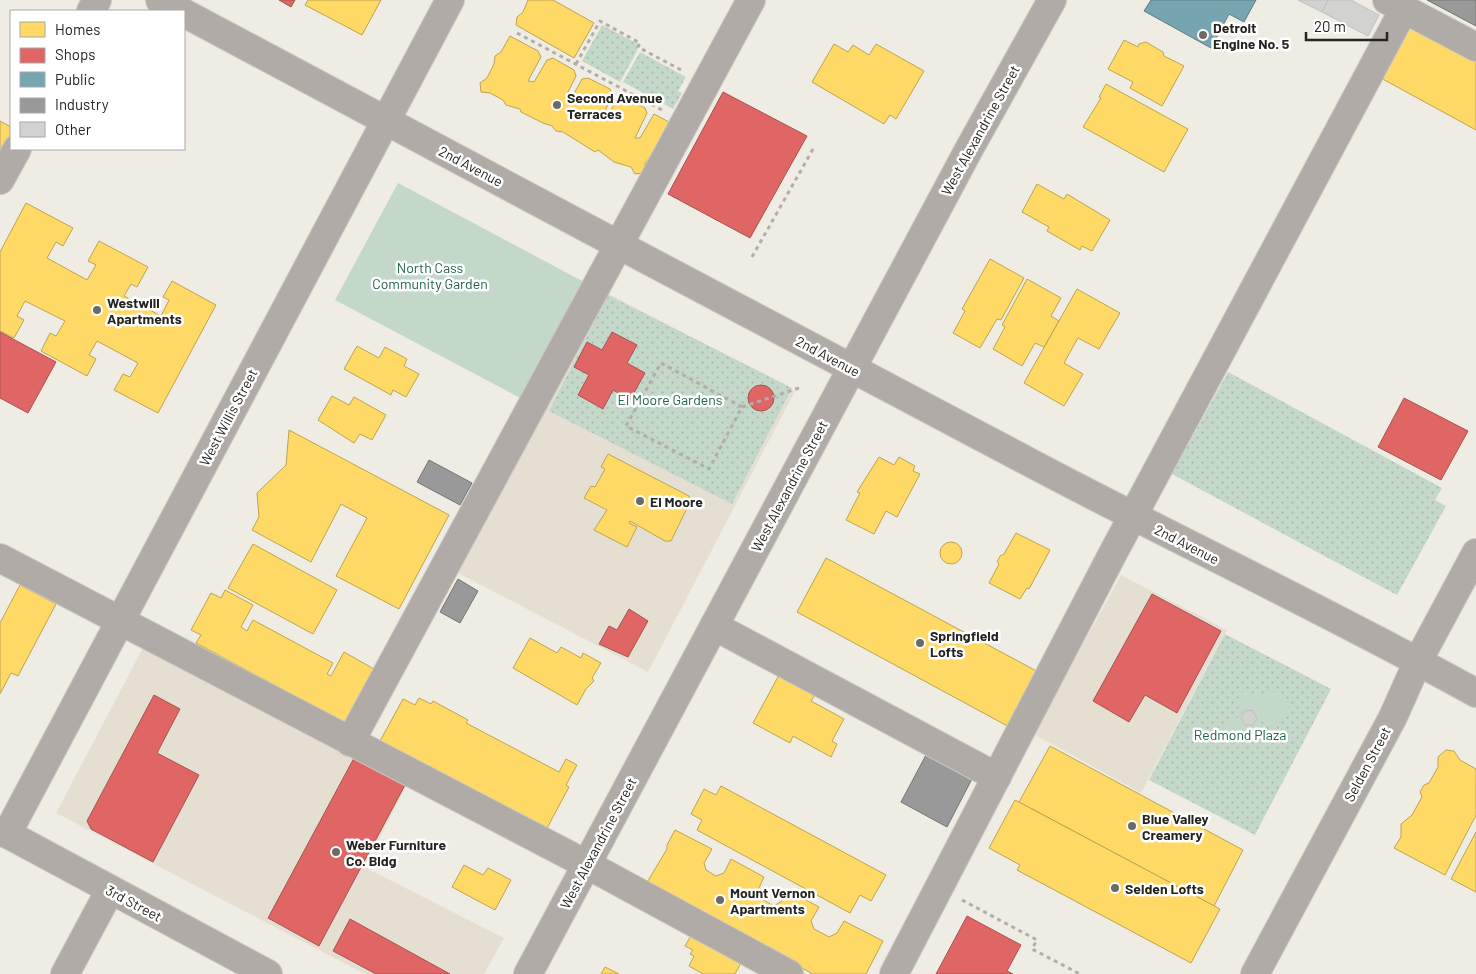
<svg xmlns="http://www.w3.org/2000/svg" width="1476" height="974" font-family="Barlow,sans-serif">
<defs>
<pattern id="grass-dots" width="8" height="8" patternUnits="userSpaceOnUse" patternTransform="scale(1.25)"><rect width="8" height="8" fill="#c4d8ca"/><path d="M2 2h.1M6 6h.1" fill="none" stroke="#a8b9ad" stroke-width="1.8" stroke-linecap="round"/></pattern>
</defs>
<rect width="100%" height="100%" fill="#efece4"/>
<g fill="#e4dfd1">
<path d="M 605,292 L 795,391 L 648,672 L 458,573 Z"/>
<path d="M 1121,575 L 1227,630 L 1141,793 L 1034,734 Z"/>
<path d="M 144,646 L 408,783 L 364,867 L 504,938 L 484,974 L 365,974 L 56,813 Z"/>
</g>
<g fill="url(#grass-dots)">
<path d="M 602,25 L 638,44 L 637,51 L 620,82 L 582,61 Z"/>
<path d="M 640,52 L 686,77 L 678,91 L 682,93 L 673,109 L 623,82 Z"/>
<path d="M 608,295 L 792,388 L 732,504 L 549,411 Z"/>
<path d="M 1228,372 L 1442,488 L 1435,500 L 1446,506 L 1397,595 L 1172,474 Z"/>
<path d="M 1225,634 L 1331,689 L 1255,835 L 1149,780 Z"/>
</g>
<g fill="#c4d8ca" fill-rule="evenodd">
<path d="M 398,183 L 586,283 L 524,400 L 335,300 Z"/>
<path d="M 1270,690 L 1284,699 L 1289,709 L 1275,730 L 1261,721 L 1257,727 L 1271,736 L 1265,744 L 1232,732 L 1220,732 L 1219,729 C 1229,717 1234,726 1244,710 L 1239,696 L 1242,692 L 1245,691 L 1259,696 ZM 1252,710 L 1257,717 L 1253,725 L 1245,725 L 1241,718 L 1245,711 Z"/>
</g>
<g fill="#ffd966" stroke="#bea351">
<path d="M 308,0 L 381,0 L 362,35 L 305,5 Z"/>
<path d="M 528,0 L 553,0 L 594,23 L 574,58 L 516,25 L 517,17 L 523,12 Z"/>
<path d="M 1407,24 L 1476,61 L 1476,130 L 1379,77 Z"/>
<path d="M 510,36 L 538,51 L 541,57 L 528,81 L 534,82 L 547,60 L 553,58 L 574,70 L 576,76 L 565,98 L 567,102 L 570,101 L 582,79 L 588,78 L 610,89 L 612,96 L 601,119 L 606,119 L 617,99 L 624,97 L 645,108 L 647,113 L 635,138 L 640,138 L 654,114 L 669,122 L 653,154 L 645,163 L 645,170 L 642,173 L 635,174 L 631,167 L 614,162 L 598,150 L 595,152 L 563,132 L 556,131 L 552,126 L 543,123 L 521,112 L 520,109 L 506,105 L 503,100 L 490,93 L 481,92 L 480,83 L 487,78 L 494,64 L 495,56 L 501,52 Z"/>
<path d="M 1124,40 L 1138,47 L 1139,44 L 1146,42 L 1163,52 L 1164,56 L 1184,66 L 1162,106 L 1130,88 L 1133,82 L 1108,69 Z"/>
<path d="M 834,44 L 848,52 L 853,45 L 869,55 L 876,44 L 924,71 L 896,119 L 890,115 L 884,124 L 812,82 Z"/>
<path d="M 1106,84 L 1188,129 L 1164,172 L 1083,127 L 1101,98 L 1099,97 Z"/>
<path d="M 0,121 L 11,127 L 11,141 L 0,162 Z"/>
<path d="M 1037,184 L 1064,199 L 1067,194 L 1110,220 L 1092,251 L 1082,246 L 1080,250 L 1047,231 L 1049,227 L 1022,212 Z"/>
<path d="M 26,203 L 73,228 L 63,246 L 56,242 L 47,258 L 87,280 L 96,265 L 88,261 L 99,241 L 148,267 L 137,287 L 131,284 L 124,296 L 161,316 L 169,300 L 163,297 L 172,281 L 216,305 L 158,413 L 114,390 L 123,374 L 130,377 L 138,363 L 97,341 L 89,355 L 96,359 L 87,376 L 41,351 L 50,333 L 56,336 L 65,321 L 25,301 L 17,316 L 24,320 L 14,338 L 0,331 L 0,252 Z"/>
<path d="M 990,259 L 1024,278 L 1001,320 L 997,319 L 980,348 L 953,333 L 965,311 L 962,309 Z"/>
<path d="M 1027,279 L 1061,298 L 1051,316 L 1059,321 L 1044,347 L 1035,343 L 1022,366 L 993,349 L 1005,327 L 1002,325 Z"/>
<path d="M 1077,289 L 1120,313 L 1099,349 L 1078,338 L 1064,363 L 1083,374 L 1064,406 L 1024,383 Z"/>
<path d="M 357,346 L 379,358 L 385,347 L 407,359 L 404,366 L 419,374 L 406,397 L 393,390 L 391,395 L 344,369 Z"/>
<path d="M 332,396 L 349,405 L 354,397 L 386,415 L 372,440 L 360,434 L 354,443 L 318,420 Z"/>
<path d="M 289,430 L 449,515 L 399,609 L 336,576 L 367,518 L 341,504 L 311,562 L 252,530 L 259,517 L 257,493 L 286,465 Z"/>
<path d="M 608,454 L 689,496 L 690,502 L 671,541 L 665,541 L 630,521 L 629,523 L 637,527 L 627,547 L 594,530 L 607,510 L 584,498 L 591,486 L 595,487 L 605,469 L 601,467 Z"/>
<path d="M 879,457 L 894,465 L 899,457 L 915,466 L 913,471 L 920,474 L 897,517 L 886,511 L 874,534 L 846,520 L 860,493 L 857,492 Z"/>
<path d="M 1016,533 L 1050,550 L 1029,589 L 1027,588 L 1020,599 L 989,583 L 999,564 L 997,562 L 1000,556 L 1004,554 Z"/>
<circle cx="951" cy="553" r="11"/>
<path d="M 253,544 L 337,590 L 313,634 L 228,588 Z"/>
<path d="M 826,558 L 1042,674 L 1013,729 L 797,612 Z"/>
<path d="M 20,585 L 56,604 L 18,676 L 11,673 L 0,694 L 0,623 Z"/>
<path d="M 225,590 L 253,605 L 241,627 L 247,631 L 253,620 L 333,663 L 327,674 L 331,676 L 344,652 L 374,669 L 345,723 L 196,643 L 201,635 L 191,630 L 211,593 L 221,598 Z"/>
<path d="M 530,638 L 557,653 L 561,647 L 581,658 L 583,653 L 601,663 L 592,678 L 594,681 L 586,689 L 577,705 L 513,668 Z"/>
<path d="M 779,675 L 815,695 L 811,701 L 844,719 L 832,741 L 837,744 L 831,757 L 793,736 L 790,743 L 753,723 Z"/>
<path d="M 419,698 L 431,704 L 433,701 L 468,720 L 466,723 L 559,772 L 566,759 L 577,765 L 566,785 L 569,787 L 546,830 L 380,741 L 403,699 L 415,705 Z"/>
<path d="M 1050,746 L 1243,850 L 1214,906 L 1019,802 Z"/>
<path d="M 1446,750 L 1454,751 L 1460,760 L 1476,769 L 1476,815 L 1445,875 L 1394,848 L 1401,837 L 1401,824 L 1412,815 L 1422,797 L 1420,792 L 1424,785 L 1429,783 L 1438,767 L 1438,757 Z"/>
<path d="M 721,786 L 886,875 L 871,901 L 860,895 L 850,913 L 697,830 L 702,820 L 691,814 L 704,789 L 716,795 Z"/>
<path d="M 1015,800 L 1220,909 L 1191,963 L 1017,870 L 1020,865 L 989,848 Z"/>
<path d="M 675,830 L 712,849 L 704,863 L 706,870 L 716,876 L 724,873 L 731,859 L 764,877 L 758,890 L 760,897 L 773,906 L 781,902 L 788,890 L 819,907 L 811,921 L 814,929 L 829,937 L 837,933 L 844,921 L 883,941 L 866,974 L 813,974 L 646,884 L 667,849 L 667,845 Z"/>
<path d="M 1476,832 L 1476,892 L 1451,879 Z"/>
<path d="M 464,865 L 483,875 L 488,868 L 511,880 L 495,910 L 452,887 Z"/>
<path d="M 692,934 L 742,961 L 735,974 L 703,974 L 689,966 L 694,956 L 690,954 L 693,950 L 685,946 Z"/>
<path d="M 605,967 L 619,974 L 601,974 Z"/>
</g>
<g fill="#e06666" stroke="#a85251">
<path d="M 279,0 L 295,0 L 291,7 Z"/>
<path d="M 723,92 L 807,136 L 750,238 L 668,194 Z"/>
<path d="M 0,332 L 56,362 L 28,413 L 0,398 Z"/>
<path d="M 612,332 L 637,345 L 627,363 L 645,373 L 630,400 L 613,390 L 603,409 L 578,395 L 589,375 L 574,367 L 587,342 L 602,350 Z"/>
<circle cx="761" cy="398" r="13"/>
<path d="M 1404,398 L 1468,431 L 1441,480 L 1378,447 Z"/>
<path d="M 1152,594 L 1221,631 L 1177,713 L 1145,695 L 1129,722 L 1093,701 Z"/>
<path d="M 629,609 L 648,621 L 628,657 L 599,644 L 609,626 L 617,630 Z"/>
<path d="M 154,695 L 180,709 L 157,753 L 199,775 L 153,862 L 91,829 L 87,821 Z"/>
<path d="M 354,758 L 405,785 L 319,946 L 268,918 Z"/>
<path d="M 967,916 L 1021,945 L 1007,971 L 1013,974 L 936,974 Z"/>
<path d="M 350,919 L 450,974 L 376,974 L 333,951 Z"/>
</g>
<path fill="#76a5af" stroke="#5e7e84" d="M 1151,0 L 1256,0 L 1244,22 L 1229,14 L 1211,48 L 1144,11 Z"/>
<g fill="#999" stroke="#767674">
<path d="M 1427,0 L 1476,0 L 1476,26 Z"/>
<path d="M 429,460 L 472,483 L 460,505 L 417,482 Z"/>
<path d="M 458,579 L 478,591 L 460,623 L 440,612 Z"/>
<path d="M 926,755 L 972,779 L 947,827 L 901,802 Z"/>
</g>
<g fill="#d2d2d0" stroke="#c1c0bf">
<path d="M 1298,0 L 1328,0 L 1322,12 Z"/>
<path d="M 1328,0 L 1351,0 L 1379,15 L 1368,36 L 1322,12 Z"/>
<path d="M 1252,710 L 1257,718 L 1253,725 L 1245,725 L 1241,718 L 1245,711 Z"/>
</g>
<g fill="none" stroke-linecap="round" stroke-linejoin="round">
<g stroke="#cac7c1" stroke-width="30">
<g id="minor">
<path d="M 160,0 L 181,11"/>
<path d="M 1387,0 L 1476,47"/>
<path d="M 91,11 L 97,0"/>
<path d="M 184,13 C 471,166 758,320 1046,471 C 1189,546 1335,615 1476,693"/>
<path d="M 0,180 L 17,149"/>
<path d="M 0,558 L 586,864 L 789,974"/>
<path d="M 714,626 L 997,777"/>
<path d="M 350,742 L 751,0"/>
<path d="M 0,830 L 268,974"/>
<path d="M 7,834 L 450,0"/>
<path d="M 65,974 L 110,890"/>
<path d="M 528,974 L 968,151 L 1052,0"/>
<path d="M 894,974 L 1112,555 L 1404,9"/>
<path d="M 1255,974 L 1393,717 L 1418,661 L 1476,553"/>
</g>
</g>
<g stroke="#b2aea9" stroke-width="3" stroke-dasharray="4 4" stroke-linecap="butt">
<path d="M 517,33 L 662,110"/>
<path d="M 576,64 L 600,21 L 640,43 L 638,47 L 681,70"/>
<path d="M 752,257 L 813,149"/>
<path d="M 742,407 L 661,363 L 626,426 L 709,469 L 742,407 L 799,388"/>
<path d="M 962,900 L 1037,940 L 1032,949 L 1080,974"/>
</g>
<use href="#minor" stroke="#b1aba7" stroke-width="28"/>
</g>
<g fill="#6c6a64" stroke="#fff" stroke-width="2">
<circle cx="1203" cy="35" r="5"/>
<circle cx="557" cy="105" r="5"/>
<circle cx="97" cy="310" r="5"/>
<circle cx="640" cy="501" r="5"/>
<circle cx="920" cy="643" r="5"/>
<circle cx="1132" cy="826" r="5"/>
<circle cx="336" cy="852" r="5"/>
<circle cx="1115" cy="888" r="5"/>
<circle cx="720" cy="900" r="5"/>
</g>
<g text-anchor="middle" dominant-baseline="central" stroke-width="5" stroke-linejoin="round" paint-order="stroke">
<g font-size="14" font-weight="bold" fill="#25241f" stroke="#fff" text-anchor="start">
<text x="1213" y="27">Detroit<tspan x="1213" dy="16">Engine No. 5</tspan></text>
<text x="567" y="97">Second Avenue<tspan x="567" dy="16">Terraces</tspan></text>
<text x="107" y="302">Westwill<tspan x="107" dy="16">Apartments</tspan></text>
<text x="650" y="501">El Moore</text>
<text x="930" y="635">Springfield<tspan x="930" dy="16">Lofts</tspan></text>
<text x="1142" y="818">Blue Valley<tspan x="1142" dy="16">Creamery</tspan></text>
<text x="346" y="844">Weber Furniture<tspan x="346" dy="16">Co. Bldg</tspan></text>
<text x="1125" y="888">Selden Lofts</text>
<text x="730" y="892">Mount Vernon<tspan x="730" dy="16">Apartments</tspan></text>
</g>
<g font-size="14" fill="#25241f" stroke="#fff">
<text transform="translate(980 130) rotate(-61)">West Alexandrine Street</text>
<text transform="translate(471 166) rotate(28)">2nd Avenue</text>
<text transform="translate(828 356) rotate(28)">2nd Avenue</text>
<text transform="translate(228 417) rotate(-62)">West Willis Street</text>
<text transform="translate(789 486) rotate(-62)">West Alexandrine Street</text>
<text transform="translate(1187 544) rotate(27)">2nd Avenue</text>
<text transform="translate(1367 764) rotate(-62)">Selden Street</text>
<text transform="translate(598 843) rotate(-62)">West Alexandrine Street</text>
<text transform="translate(134 903) rotate(28)">3rd Street</text>
</g>
<g font-size="14" fill="#1d654a" stroke="#fff">
<text x="430" y="267">North Cass<tspan x="430" dy="16">Community Garden</tspan></text>
<text x="670" y="399">El Moore Gardens</text>
<text x="1240" y="734">Redmond Plaza</text>
</g>
</g>
<rect x="10" y="10" width="175" height="140" fill="#ffffff" stroke="#a8a7a5"/>
<rect x="20" y="22" width="25" height="15" fill="#ffd966" stroke="#a8a7a5"/>
<text x="55" y="35" font-size="15" fill="#25241f">Homes</text>
<rect x="20" y="48" width="25" height="15" fill="#e06666" stroke="#a8a7a5"/>
<text x="55" y="60" font-size="15" fill="#25241f">Shops</text>
<rect x="20" y="72" width="25" height="15" fill="#76a5af" stroke="#a8a7a5"/>
<text x="55" y="85" font-size="15" fill="#25241f">Public</text>
<rect x="20" y="98" width="25" height="15" fill="#999999" stroke="#a8a7a5"/>
<text x="55" y="110" font-size="15" fill="#25241f">Industry</text>
<rect x="20" y="122" width="25" height="15" fill="#d2d2d0" stroke="#a8a7a5"/>
<text x="55" y="135" font-size="15" fill="#25241f">Other</text>
<path d="M1306 32v8h81v-8" fill="none" stroke="#25241f" stroke-width="2.5"/>
<text x="1314" y="32" font-size="15" fill="#25241f" stroke="#ffffff" stroke-width="4" paint-order="stroke">20 m</text>
</svg>
